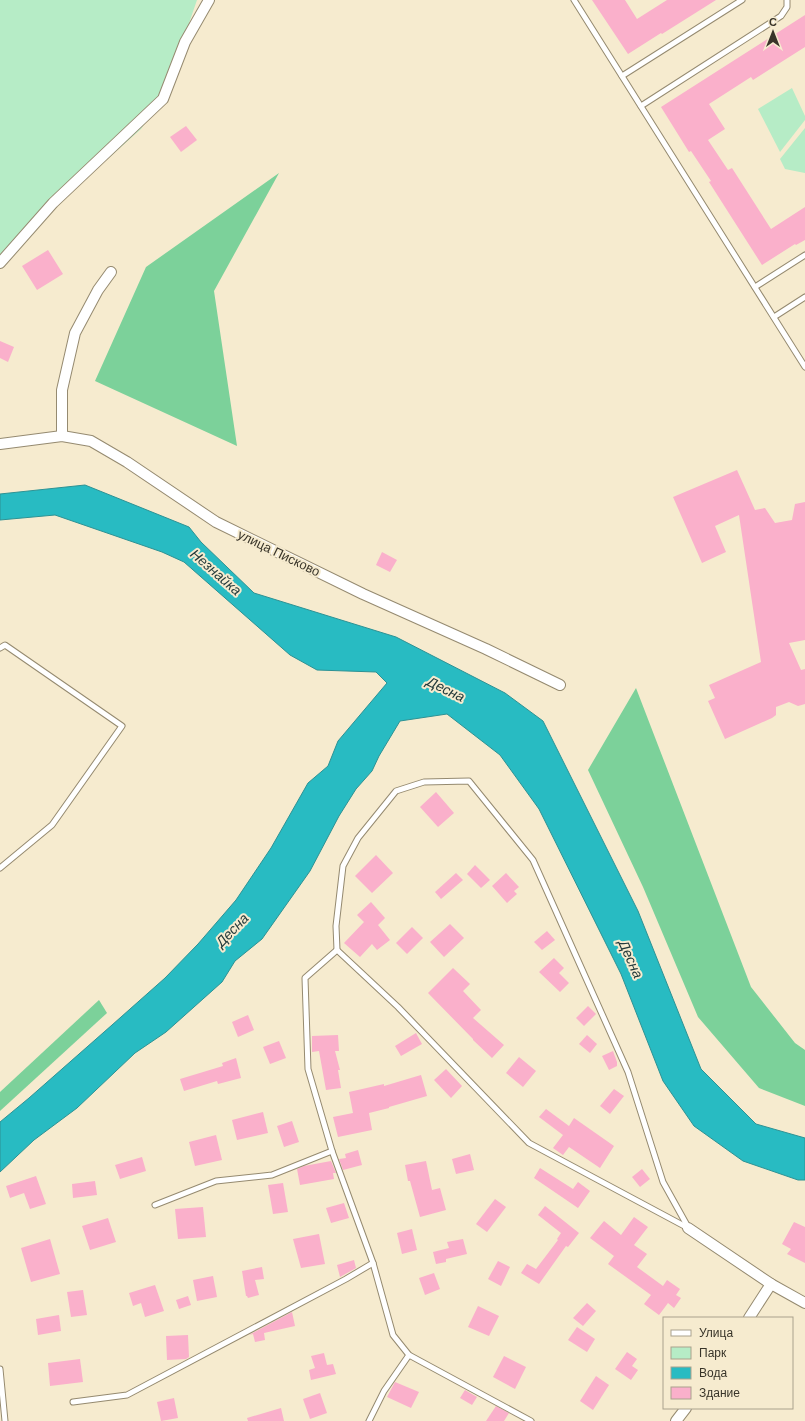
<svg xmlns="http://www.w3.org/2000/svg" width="805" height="1421" font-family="Helvetica,sans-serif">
<rect width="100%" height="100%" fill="#f6ebcf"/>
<g fill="#b6ecc6">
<path d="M 0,0 L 197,0 L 165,93 L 141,129 L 8,248 L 0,258 Z"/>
<path d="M 792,88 L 805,116 L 805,120 L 780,152 L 758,109 Z"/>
<path d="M 805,128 L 805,173 L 785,169 L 780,159 Z"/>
</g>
<g fill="#7cd19a">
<path d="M 279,173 L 214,291 L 237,446 L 95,381 L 146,267 Z"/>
<path d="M 636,688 L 751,987 L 795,1043 L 805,1050 L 805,1106 L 759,1088 L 698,1017 L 643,887 L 588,770 Z"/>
<path d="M 99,1000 L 107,1013 L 0,1111 L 0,1092 Z"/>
</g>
<path fill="#28bbc2" stroke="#2d9294" d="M 85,485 L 189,527 L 201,542 L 254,593 L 396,637 L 505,693 L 543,721 L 638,911 L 701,1069 L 756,1124 L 805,1138 L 805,1180 L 798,1180 L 743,1161 L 694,1126 L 663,1081 L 621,974 L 539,809 L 500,755 L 447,714 L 400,721 L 379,756 L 372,771 L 356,789 L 339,816 L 310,871 L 262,939 L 235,961 L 222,982 L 166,1032 L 135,1053 L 77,1108 L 34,1140 L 0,1172 L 0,1122 L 29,1098 L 112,1025 L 165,978 L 198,944 L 236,900 L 271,848 L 308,783 L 328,766 L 338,741 L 387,683 L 376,672 L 317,670 L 290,655 L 184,562 L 162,552 L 55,515 L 0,520 L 0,494 Z"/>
<g fill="#fab0cb">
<path d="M 592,0 L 625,0 L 637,19 L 667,0 L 716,0 L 662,34 L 661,33 L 628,54 Z"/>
<path d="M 805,15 L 805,47 L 753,80 L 751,77 L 709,104 L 725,129 L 708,140 L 728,170 L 732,168 L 771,229 L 805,207 L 805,240 L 796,245 L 795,244 L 762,265 L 709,182 L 711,181 L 691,151 L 689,152 L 661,107 Z"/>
<path d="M 186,126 L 197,140 L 181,152 L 170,137 Z"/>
<path d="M 48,250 L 63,274 L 37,290 L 22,266 Z"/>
<path d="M 0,341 L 14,347 L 8,362 L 0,358 Z"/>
<path d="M 737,470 L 755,510 L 765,508 L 775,523 L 792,520 L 795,504 L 805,502 L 805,640 L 789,643 L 801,670 L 805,669 L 805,704 L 798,706 L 789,702 L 776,707 L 776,715 L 772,718 L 725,739 L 708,701 L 715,698 L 709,685 L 761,662 L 739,515 L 715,526 L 726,552 L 702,563 L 673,497 Z"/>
<path d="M 382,552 L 397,560 L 390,572 L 376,565 Z"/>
<path d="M 436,792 L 454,813 L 438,827 L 420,807 Z"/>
<path d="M 376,855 L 393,873 L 372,893 L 355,876 Z"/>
<path d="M 475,865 L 490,880 L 481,888 L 467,874 Z"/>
<path d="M 456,873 L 463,880 L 441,899 L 435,892 Z"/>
<path d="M 506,873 L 519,887 L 514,891 L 517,894 L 507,903 L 492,886 Z"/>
<path d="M 371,902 L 385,918 L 378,925 L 390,940 L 377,950 L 372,944 L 360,957 L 344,943 L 364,922 L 357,915 Z"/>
<path d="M 450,924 L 464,938 L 444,957 L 430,942 Z"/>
<path d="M 412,927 L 423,938 L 407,954 L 396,943 Z"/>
<path d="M 547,931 L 555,940 L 542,950 L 534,942 Z"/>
<path d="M 554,958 L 564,968 L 559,973 L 569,983 L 560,992 L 539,972 Z"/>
<path d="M 453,968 L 470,984 L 463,991 L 481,1010 L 473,1018 L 504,1045 L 492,1058 L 473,1040 L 473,1039 L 428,993 Z"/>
<path d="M 588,1006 L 596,1014 L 584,1026 L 576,1018 Z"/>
<path d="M 248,1015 L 254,1030 L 238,1037 L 232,1022 Z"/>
<path d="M 416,1033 L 422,1044 L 401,1056 L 395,1046 Z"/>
<path d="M 338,1035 L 339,1051 L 335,1051 L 340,1070 L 338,1070 L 341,1088 L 326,1090 L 319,1051 L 312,1052 L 312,1036 Z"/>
<path d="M 587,1035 L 597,1044 L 590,1053 L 579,1044 Z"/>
<path d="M 279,1041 L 286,1058 L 270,1064 L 263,1047 Z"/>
<path d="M 613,1051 L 617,1062 L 617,1066 L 609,1070 L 602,1056 Z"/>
<path d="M 519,1057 L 536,1071 L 523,1087 L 506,1073 Z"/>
<path d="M 236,1058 L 241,1078 L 218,1084 L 217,1081 L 184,1091 L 180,1079 L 223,1066 L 222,1063 Z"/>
<path d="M 446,1069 L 462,1086 L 451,1098 L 434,1080 Z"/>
<path d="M 421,1075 L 427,1096 L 389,1107 L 389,1108 L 369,1113 L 372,1130 L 338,1137 L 333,1117 L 353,1113 L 349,1092 L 384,1084 L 384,1086 Z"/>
<path d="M 614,1089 L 624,1096 L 610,1114 L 600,1106 Z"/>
<path d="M 546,1109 L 569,1126 L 574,1118 L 614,1146 L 600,1168 L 569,1147 L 563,1155 L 553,1148 L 563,1135 L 539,1117 Z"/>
<path d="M 263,1112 L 268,1133 L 237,1140 L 232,1120 Z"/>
<path d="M 292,1121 L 299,1142 L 284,1147 L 277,1126 Z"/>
<path d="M 216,1135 L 222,1160 L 195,1166 L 189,1142 Z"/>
<path d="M 358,1150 L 362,1165 L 343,1170 L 339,1159 L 346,1158 L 345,1154 Z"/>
<path d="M 470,1154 L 474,1170 L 456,1174 L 452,1159 Z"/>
<path d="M 142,1157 L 146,1171 L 120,1179 L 115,1165 Z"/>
<path d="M 331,1161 L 336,1173 L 333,1173 L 334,1179 L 300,1185 L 297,1169 L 304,1166 Z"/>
<path d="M 426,1161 L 432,1190 L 440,1188 L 446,1210 L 420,1217 L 410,1181 L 408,1181 L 405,1165 Z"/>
<path d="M 540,1168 L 573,1189 L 578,1182 L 590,1191 L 578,1208 L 534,1178 Z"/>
<path d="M 642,1169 L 650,1179 L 640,1187 L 632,1177 Z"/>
<path d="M 36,1176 L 46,1204 L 30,1209 L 24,1193 L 10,1198 L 6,1186 Z"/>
<path d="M 95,1181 L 97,1195 L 73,1198 L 72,1184 Z"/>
<path d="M 283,1183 L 288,1212 L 273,1214 L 268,1185 Z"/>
<path d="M 495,1199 L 506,1207 L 487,1232 L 476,1224 Z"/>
<path d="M 344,1203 L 349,1218 L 331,1223 L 326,1208 Z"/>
<path d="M 545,1206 L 579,1233 L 568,1247 L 566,1246 L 539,1284 L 521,1273 L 527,1264 L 536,1269 L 558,1240 L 557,1239 L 561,1233 L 538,1215 Z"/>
<path d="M 203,1207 L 206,1237 L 178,1239 L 175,1209 Z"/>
<path d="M 634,1217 L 648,1227 L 634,1245 L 647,1254 L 637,1267 L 663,1286 L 667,1280 L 680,1289 L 676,1295 L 681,1298 L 674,1308 L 668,1303 L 659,1315 L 644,1304 L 651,1295 L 608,1264 L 614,1256 L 590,1238 L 604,1221 L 621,1235 Z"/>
<path d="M 108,1218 L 116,1242 L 90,1250 L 82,1226 Z"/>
<path d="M 794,1222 L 805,1227 L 805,1263 L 787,1254 L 791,1249 L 782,1244 Z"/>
<path d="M 412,1229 L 417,1250 L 402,1254 L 397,1233 Z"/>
<path d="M 319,1234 L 325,1264 L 301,1268 L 293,1239 Z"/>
<path d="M 50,1239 L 60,1274 L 31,1282 L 21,1248 Z"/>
<path d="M 463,1239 L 467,1254 L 446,1259 L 446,1262 L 436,1264 L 433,1252 L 449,1248 L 447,1242 Z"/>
<path d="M 354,1260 L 356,1268 L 340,1277 L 337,1265 Z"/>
<path d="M 498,1261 L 510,1267 L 501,1286 L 488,1279 Z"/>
<path d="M 262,1267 L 264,1279 L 255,1280 L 259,1295 L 248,1298 L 247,1296 L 246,1296 L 242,1271 Z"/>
<path d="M 434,1273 L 440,1289 L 425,1295 L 419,1278 Z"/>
<path d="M 213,1276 L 217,1297 L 197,1301 L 193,1280 Z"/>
<path d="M 155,1285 L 164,1311 L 145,1317 L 141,1303 L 133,1306 L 129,1293 Z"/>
<path d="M 83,1290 L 87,1315 L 71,1317 L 67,1292 Z"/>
<path d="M 188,1296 L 191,1305 L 179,1309 L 176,1300 Z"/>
<path d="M 587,1303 L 596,1311 L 583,1326 L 573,1318 Z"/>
<path d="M 478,1306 L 499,1316 L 489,1336 L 468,1327 Z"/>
<path d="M 292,1312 L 295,1326 L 264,1333 L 265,1340 L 255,1342 L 253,1334 L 249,1335 Z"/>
<path d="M 59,1315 L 61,1331 L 38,1335 L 36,1319 Z"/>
<path d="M 577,1327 L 595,1339 L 587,1352 L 568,1340 Z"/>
<path d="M 188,1335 L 189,1357 L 186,1359 L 167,1360 L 166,1336 Z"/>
<path d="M 627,1352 L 637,1359 L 632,1366 L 638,1370 L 631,1380 L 615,1369 Z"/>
<path d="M 324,1353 L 327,1365 L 333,1364 L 336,1374 L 311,1380 L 309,1370 L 315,1368 L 311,1356 Z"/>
<path d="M 504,1356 L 526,1367 L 515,1389 L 493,1377 Z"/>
<path d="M 80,1359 L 83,1382 L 50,1386 L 48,1363 Z"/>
<path d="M 596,1376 L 609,1385 L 593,1410 L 580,1401 Z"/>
<path d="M 395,1382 L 419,1392 L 411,1408 L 387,1397 Z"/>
<path d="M 465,1390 L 477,1397 L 472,1405 L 460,1398 Z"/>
<path d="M 320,1393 L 327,1413 L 310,1419 L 303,1399 Z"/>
<path d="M 174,1398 L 178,1418 L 161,1421 L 157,1402 Z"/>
<path d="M 496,1406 L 509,1413 L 504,1421 L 486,1421 Z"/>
<path d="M 281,1408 L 284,1421 L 248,1421 L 247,1418 Z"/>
</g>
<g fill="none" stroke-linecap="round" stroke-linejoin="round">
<g stroke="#958a70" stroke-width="7">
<g id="lane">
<path d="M 574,0 L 805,367"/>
<path d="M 622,76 L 742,0"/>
<path d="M 641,106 L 781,16 L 787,7 L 787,0"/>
<path d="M 755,287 L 805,255"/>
<path d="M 774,317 L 805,297"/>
<path d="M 0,648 L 5,645 L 122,726 L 52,825 L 0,868"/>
<path d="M 337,950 L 336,926 L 343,866 L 358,838 L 396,791 L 424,782 L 469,781 L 533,860 L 628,1072 L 663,1182 L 688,1227"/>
<path d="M 155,1205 L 216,1181 L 272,1175 L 332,1151"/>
<path d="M 0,1369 L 5,1421"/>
<path d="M 73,1402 L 127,1395 L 346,1279 L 373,1263"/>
<path d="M 369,1421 L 384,1391 L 409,1355"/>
<path d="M 531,1421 L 409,1355 L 393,1335 L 373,1263 L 332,1151 L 308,1069 L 305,978 L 337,950 L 398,1007 L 529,1143 L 688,1228"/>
</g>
</g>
<g stroke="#958a70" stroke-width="12">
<g id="street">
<path d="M 0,263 L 53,203 L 163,99 L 185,42 L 209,0"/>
<path d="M 62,436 L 62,390 L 75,333 L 98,290 L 111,272"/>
<path d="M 0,444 L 62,436 L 91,441 L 127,462 L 216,522 L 363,594 L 486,649 L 560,685"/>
<path d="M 688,1228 L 771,1284 L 805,1303"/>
<path d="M 749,1318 L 771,1284"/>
<path d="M 676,1421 L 686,1408"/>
</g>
</g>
<use href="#lane" stroke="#fff" stroke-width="5"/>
<use href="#street" stroke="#fff" stroke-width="10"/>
</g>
<g text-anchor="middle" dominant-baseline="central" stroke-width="4" stroke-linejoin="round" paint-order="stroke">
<g font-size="13" fill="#383429" stroke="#f6ebcf">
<text transform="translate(279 553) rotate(26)">улица Писково</text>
</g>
<g font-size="14" font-style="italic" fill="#233a3b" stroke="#f6ebcf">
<text transform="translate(216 572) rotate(41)">Незнайка</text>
<text transform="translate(446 689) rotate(26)">Десна</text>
<text transform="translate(232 930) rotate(-46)">Десна</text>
<text transform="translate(631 959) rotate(66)">Десна</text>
</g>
</g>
<rect x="663" y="1317" width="130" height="92" fill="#f6ebcf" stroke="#aaa28d"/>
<rect x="671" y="1330" width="20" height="6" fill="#ffffff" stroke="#aaa28d"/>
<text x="699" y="1337" font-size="12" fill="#383429">Улица</text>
<rect x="671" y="1347" width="20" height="12" fill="#b6ecc6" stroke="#aaa28d"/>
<text x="699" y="1357" font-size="12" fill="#383429">Парк</text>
<rect x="671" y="1367" width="20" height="12" fill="#28bbc2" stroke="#aaa28d"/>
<text x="699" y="1377" font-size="12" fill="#383429">Вода</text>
<rect x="671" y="1387" width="20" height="12" fill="#fab0cb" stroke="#aaa28d"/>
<text x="699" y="1397" font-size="12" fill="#383429">Здание</text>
<g transform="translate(773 32)" stroke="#f6ebcf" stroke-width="3" paint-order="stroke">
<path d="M0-3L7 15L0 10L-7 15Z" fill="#383429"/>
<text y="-6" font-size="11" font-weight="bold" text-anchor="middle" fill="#383429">С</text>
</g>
</svg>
